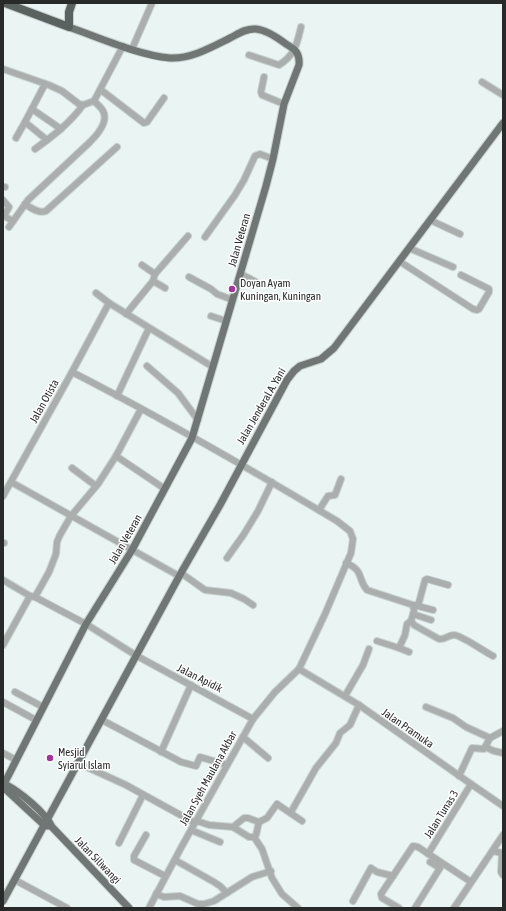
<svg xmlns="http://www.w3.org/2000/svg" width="506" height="911" font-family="'Asap Condensed',sans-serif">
<rect width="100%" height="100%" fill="#eaf4f2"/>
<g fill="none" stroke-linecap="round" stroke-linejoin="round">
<g stroke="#c7d0ce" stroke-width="8">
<g id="minor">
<path d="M 132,49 L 152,3"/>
<path d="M 249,55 L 279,65 C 295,55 297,44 301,27"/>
<path d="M 3,69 L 49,85 L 62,91 L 79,104 L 83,105 L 94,101 L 123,46"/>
<path d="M 264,77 L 261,92 L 262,95 L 284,104"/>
<path d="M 482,82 L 503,95"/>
<path d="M 45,84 L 25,122 L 47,140"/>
<path d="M 101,90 L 144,123 L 147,122 L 164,98"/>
<path d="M 32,109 L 61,129"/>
<path d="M 16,138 L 25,122"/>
<path d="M 35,149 C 53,136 70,123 83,105"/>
<path d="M 3,187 L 5,187"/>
<path d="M 3,200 L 9,207 L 4,216 L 13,221"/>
<path d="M 25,204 C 31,208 39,214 46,211 L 117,147"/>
<path d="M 430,220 L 460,234"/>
<path d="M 9,227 L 28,200 L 90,142 C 97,135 109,122 103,111 C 101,107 97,104 94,101"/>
<path d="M 205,237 L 235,195 L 244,180 L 255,156 L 260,154 L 273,159"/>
<path d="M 409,248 L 453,267"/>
<path d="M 399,261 L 473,309 L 477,310 L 479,309 L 489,292 L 489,289 L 461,275"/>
<path d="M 142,265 L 155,274"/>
<path d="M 241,274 L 256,282"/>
<path d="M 189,277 L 211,289 L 217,294 L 233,300"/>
<path d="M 153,281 L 165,288"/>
<path d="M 96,293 L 109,303 L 213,367"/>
<path d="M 126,314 L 153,281 L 155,274 L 188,236"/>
<path d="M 211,316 L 226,321"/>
<path d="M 147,366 L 178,393 L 198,420"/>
<path d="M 72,372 L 109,303"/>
<path d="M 117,396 L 149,328"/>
<path d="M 116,456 L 165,489"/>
<path d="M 72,468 L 96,486"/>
<path d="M 11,482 L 179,576"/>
<path d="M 3,496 L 72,372 C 162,418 250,469 337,521 L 350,531 L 353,539 L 351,553 L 325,614 L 299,669 L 275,692 L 253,719 L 182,846 L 149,908"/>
<path d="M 319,510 L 328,496 L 335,495 L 341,479"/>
<path d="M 3,543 L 4,543"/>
<path d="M 227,558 L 244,534 L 258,511 L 272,482"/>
<path d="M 346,563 C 365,571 357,579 367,590 L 413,605 L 414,611 L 411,621 L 414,625 L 439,639 C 445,640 448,635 454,635 C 461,635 485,652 493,656"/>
<path d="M 181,573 L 205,590 L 231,593 L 244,599 L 253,605"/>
<path d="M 3,580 L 30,596 L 35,597 L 86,624 L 137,656 L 253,719"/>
<path d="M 35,597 L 49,572 L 56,554 L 57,542 L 60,535 L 71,516 L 98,484 L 116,456 L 141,409"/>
<path d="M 414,605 L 433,610"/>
<path d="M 418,606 L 425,580 L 427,579 L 448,585"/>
<path d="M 413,614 L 431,620"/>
<path d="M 377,641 L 399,648"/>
<path d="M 3,645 L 30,596"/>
<path d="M 409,652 L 399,648 L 405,635 L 407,624 L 411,621"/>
<path d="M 299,669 L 359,705 L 471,784 L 503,806"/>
<path d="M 15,692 L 43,707"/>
<path d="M 345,696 L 363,665 L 369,649"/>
<path d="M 3,702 L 36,720"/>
<path d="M 426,707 L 453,718 L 466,727 L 490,738 L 503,731"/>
<path d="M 102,720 L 181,762 L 196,766 L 200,757 L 227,765"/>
<path d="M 243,737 L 268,758"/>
<path d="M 485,747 L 494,751 L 503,753"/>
<path d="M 161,752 L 191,685"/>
<path d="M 3,753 L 16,760"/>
<path d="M 78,763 L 126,785 L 195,823"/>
<path d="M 459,776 L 472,748 L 484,749 L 490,738"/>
<path d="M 291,812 L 316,768 L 336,743 L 340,733 L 350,725 L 359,705"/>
<path d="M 197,821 L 209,825 L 233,827 L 249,837 L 254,837 L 256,835 L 259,822 L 267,818 L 277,804 L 302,821"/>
<path d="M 233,827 L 244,818 L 248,818 L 259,822"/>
<path d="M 191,830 L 220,842"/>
<path d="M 146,835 L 134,856 L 134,860 L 165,876"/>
<path d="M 254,837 L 262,849 L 272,878 L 282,894 L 298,908"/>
<path d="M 119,843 L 143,795"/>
<path d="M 493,851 L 502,853 L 501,872 L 503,875"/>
<path d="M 428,854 L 471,784"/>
<path d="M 175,860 L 214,882 L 220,886 L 227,893"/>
<path d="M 15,880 L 67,908"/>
<path d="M 156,894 L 164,897 L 180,896 L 198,904 L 204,904 L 214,901 L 252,877 L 271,871"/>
<path d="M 353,901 L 371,868 L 377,872 L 393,876"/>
<path d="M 399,908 L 382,898 L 381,894 L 413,846 L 418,847 L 471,882"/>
<path d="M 415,908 L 440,868 L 430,862"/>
<path d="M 454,908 L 503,835"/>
</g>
</g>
<g stroke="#c7d0ce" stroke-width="9">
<g id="major">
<path d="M 5,784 C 20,792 45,812 52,827 L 129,908"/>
<path d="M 3,786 L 86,624 L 132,550 L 192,438 L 266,186 L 273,159 L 284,104 L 299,65 C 300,53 295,49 286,44 C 278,38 266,30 256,29 C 246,28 238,34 230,38 C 212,47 191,59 170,58 C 138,55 100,38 69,27"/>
<path d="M 3,787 L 44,825 L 48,826"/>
<path d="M 3,901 L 181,573 L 220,505 L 287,380 L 294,371 L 300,366 L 321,359 L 334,348 L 503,123"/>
</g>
</g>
<g stroke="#c7d0ce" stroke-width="10">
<path id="highway" d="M 5,3 L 69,27 L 69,12 L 72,3"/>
</g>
<use href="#minor" stroke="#aaaead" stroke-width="6"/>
<use href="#major" stroke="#6f7674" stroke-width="7"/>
<use href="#highway" stroke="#5a6260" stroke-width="8"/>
</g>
<g fill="#a03697" stroke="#fff" stroke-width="1.5">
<circle cx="232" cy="289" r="4"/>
<circle cx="50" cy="758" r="4"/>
</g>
<g text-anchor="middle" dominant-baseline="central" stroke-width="3" stroke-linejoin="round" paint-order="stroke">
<g font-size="11" fill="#272a29" stroke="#fff">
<text transform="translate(239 240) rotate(-74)">Jalan Veteran</text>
<text transform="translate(44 401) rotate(-61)">Jalan Otista</text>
<text transform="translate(261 406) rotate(-60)">Jalan Jenderal A. Yani</text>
<text transform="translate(125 539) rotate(-60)">Jalan Veteran</text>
<text transform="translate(200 678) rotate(27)">Jalan Apidik</text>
<text transform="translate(408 728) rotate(35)">Jalan Pramuka</text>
<text transform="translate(208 778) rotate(-61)">Jalan Syeh Maulana Akbar</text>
<text transform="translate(441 814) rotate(-58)">Jalan Tunas 3</text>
<text transform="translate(98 860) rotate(46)">Jalan Siliwangi</text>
</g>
<g font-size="11" fill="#272a29" stroke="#fff" text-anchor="start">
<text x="240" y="283">Doyan Ayam<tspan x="240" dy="13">Kuningan, Kuningan</tspan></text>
<text x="58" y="752">Mesjid<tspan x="58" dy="13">Syiarul Islam</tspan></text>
</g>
</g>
<rect width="506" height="911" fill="none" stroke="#272a29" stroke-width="8"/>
</svg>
